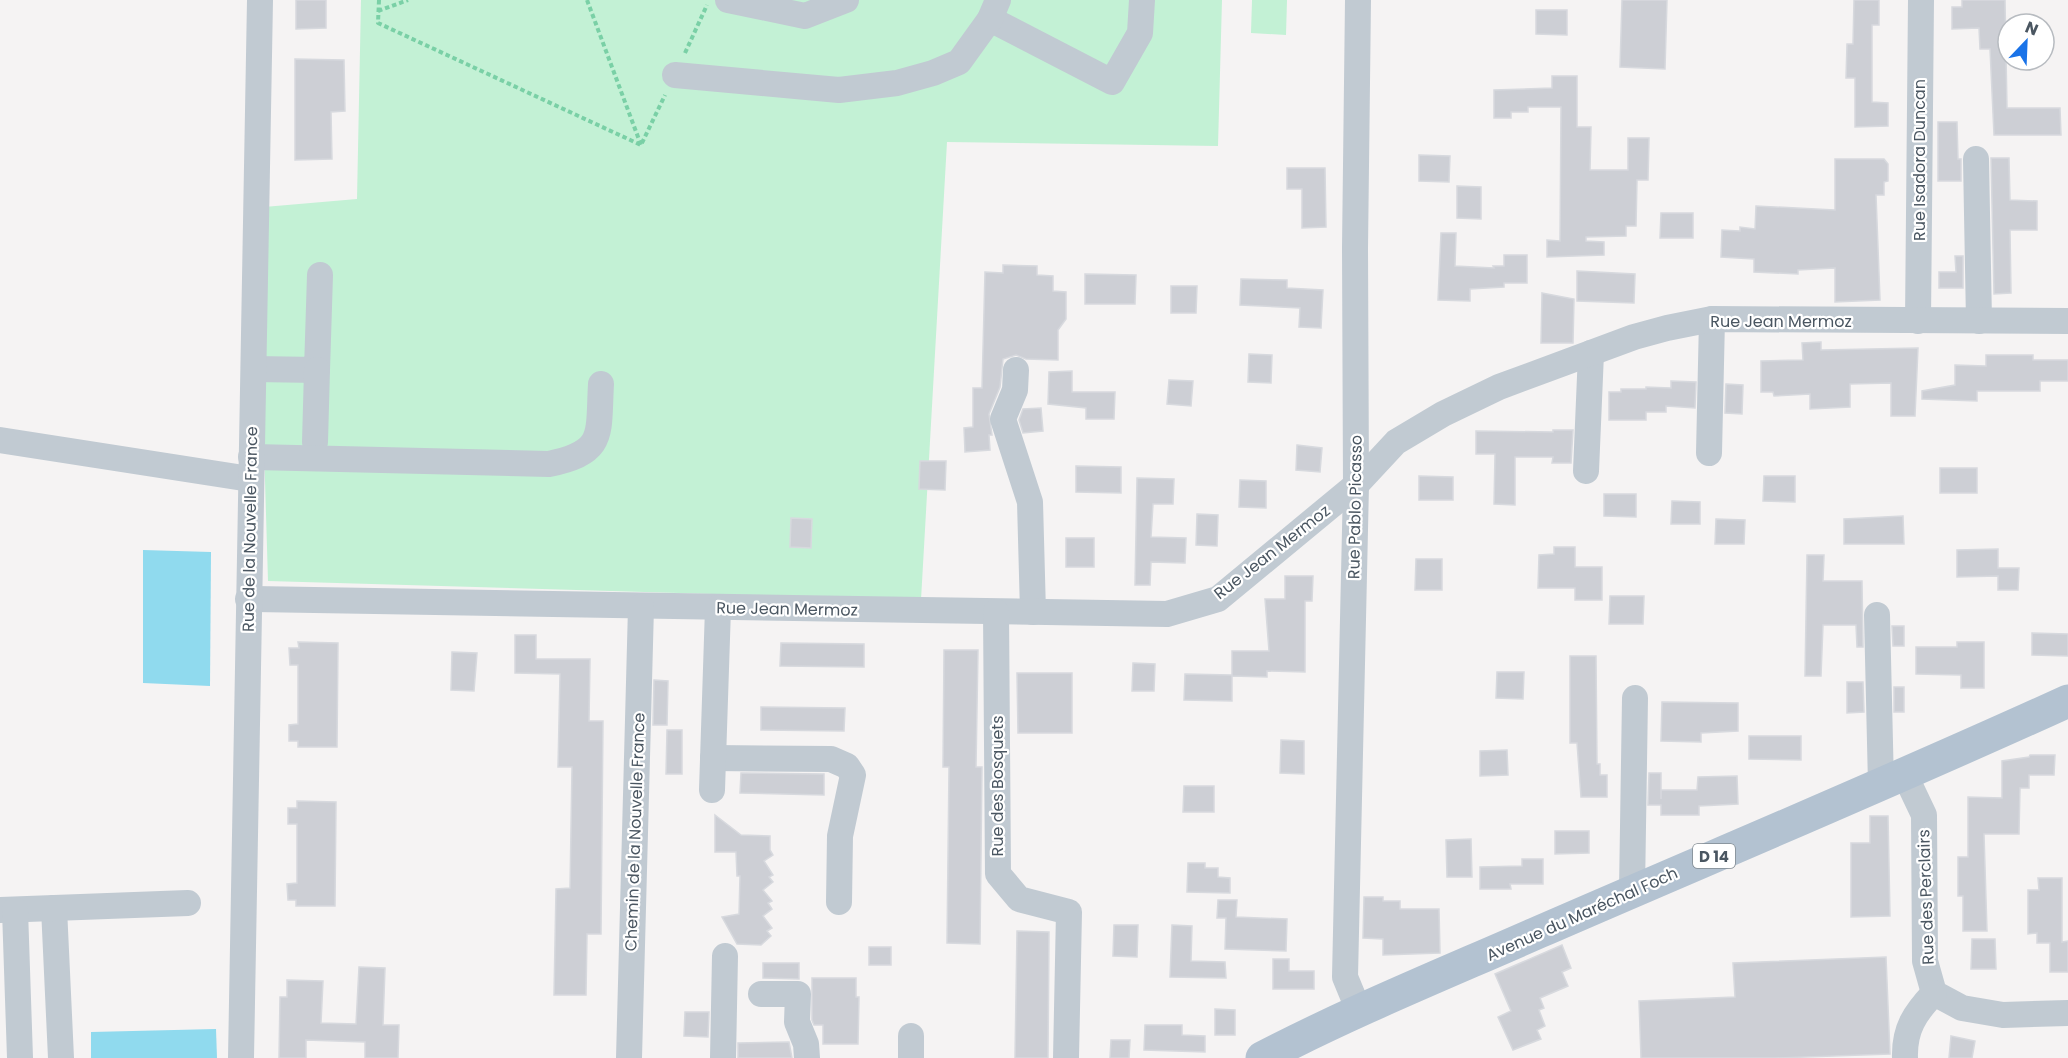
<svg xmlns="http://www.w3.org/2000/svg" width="2068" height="1058" font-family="Poppins,sans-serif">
<rect width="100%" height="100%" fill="#f5f3f3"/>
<g fill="#c3f1d5">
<path d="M 361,0 L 1222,0 L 1218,146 L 947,142 L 921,600 L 268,581 L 263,413 L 264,207 L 357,199 Z"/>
<path d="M 1252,0 L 1287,0 L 1286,35 L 1251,33 Z"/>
</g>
<g fill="#90daee">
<path d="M 143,550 L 211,552 L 210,686 L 143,683 Z"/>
<path d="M 216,1029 L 217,1058 L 91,1058 L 91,1032 Z"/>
</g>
<g fill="#cdcfd5" stroke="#d7d9de" stroke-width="1.5">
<path d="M 296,0 L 326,0 L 326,28 L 296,29 Z"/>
<path d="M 1622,0 L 1667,0 L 1665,69 L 1620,67 Z"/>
<path d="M 1854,0 L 1879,0 L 1879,25 L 1872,25 L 1872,102 L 1888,103 L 1888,126 L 1855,127 L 1855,78 L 1846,78 L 1847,44 L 1853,44 Z"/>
<path d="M 1962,0 L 2005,0 L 2007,108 L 2060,108 L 2061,135 L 1994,135 L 1990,49 L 1980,49 L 1979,28 L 1952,29 L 1952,7 L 1962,7 Z"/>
<path d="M 1536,10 L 1567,10 L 1567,35 L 1536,34 Z"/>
<path d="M 295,59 L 344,60 L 345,111 L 331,112 L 332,159 L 295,160 Z"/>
<path d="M 1552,76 L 1577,76 L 1577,127 L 1591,127 L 1590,170 L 1628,170 L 1628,138 L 1649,138 L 1648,180 L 1637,180 L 1636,226 L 1626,226 L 1626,236 L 1586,237 L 1586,241 L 1604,242 L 1604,255 L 1547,257 L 1547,240 L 1560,241 L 1561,107 L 1528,107 L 1528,112 L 1511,112 L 1511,118 L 1494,118 L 1494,90 L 1552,88 Z"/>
<path d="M 1938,122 L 1957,122 L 1958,159 L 1961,159 L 1961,181 L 1938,181 Z"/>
<path d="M 1419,155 L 1450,156 L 1449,182 L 1419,181 Z"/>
<path d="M 1991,158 L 2009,158 L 2010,200 L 2037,201 L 2037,230 L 2010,230 L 2011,293 L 1994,294 Z"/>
<path d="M 1835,159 L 1884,159 L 1888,164 L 1888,181 L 1884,182 L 1884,195 L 1876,195 L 1880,300 L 1835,302 L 1835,268 L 1798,270 L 1798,274 L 1754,272 L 1754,259 L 1721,257 L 1722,230 L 1740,231 L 1740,227 L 1755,229 L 1756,206 L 1835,210 Z"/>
<path d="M 1287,168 L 1325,168 L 1326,227 L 1302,228 L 1302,189 L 1287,189 Z"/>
<path d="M 1457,186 L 1481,187 L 1481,219 L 1457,218 Z"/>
<path d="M 1661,213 L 1693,213 L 1693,238 L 1660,238 Z"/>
<path d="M 1441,233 L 1456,233 L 1455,266 L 1494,268 L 1493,266 L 1504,266 L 1504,255 L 1527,255 L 1527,283 L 1504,283 L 1504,287 L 1470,289 L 1470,301 L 1438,300 Z"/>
<path d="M 1955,256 L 1963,256 L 1963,288 L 1939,288 L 1939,272 L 1956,272 Z"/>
<path d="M 1003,265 L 1037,266 L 1037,275 L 1053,276 L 1053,291 L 1066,292 L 1066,319 L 1058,330 L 1058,360 L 1026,359 L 1016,355 L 1003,359 L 1000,387 L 989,414 L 992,435 L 989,435 L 990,450 L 965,452 L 964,428 L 973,427 L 973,388 L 982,388 L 985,272 L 1003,273 Z"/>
<path d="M 1577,271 L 1635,274 L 1634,303 L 1577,301 Z"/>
<path d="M 1085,274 L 1136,275 L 1135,304 L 1085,304 Z"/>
<path d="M 1241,279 L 1287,280 L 1287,288 L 1323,290 L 1321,328 L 1299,327 L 1300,308 L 1240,305 Z"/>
<path d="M 1171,286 L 1197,286 L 1196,313 L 1171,313 Z"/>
<path d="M 1542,293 L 1574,299 L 1573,343 L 1541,343 Z"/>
<path d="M 1821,342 L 1821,350 L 1918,348 L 1915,416 L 1891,416 L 1891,383 L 1850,384 L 1850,407 L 1810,409 L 1810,394 L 1774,396 L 1773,392 L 1761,392 L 1761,361 L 1803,360 L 1802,343 Z"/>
<path d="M 1249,354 L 1272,355 L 1271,383 L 1248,382 Z"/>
<path d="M 1986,355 L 2033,355 L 2033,360 L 2068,360 L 2068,381 L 2040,381 L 2040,391 L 1977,391 L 1977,401 L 1922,399 L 1922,391 L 1955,385 L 1955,365 L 1986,366 Z"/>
<path d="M 1072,371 L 1072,392 L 1115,392 L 1114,419 L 1086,419 L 1086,408 L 1048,404 L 1049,372 Z"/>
<path d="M 1169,380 L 1193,381 L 1191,406 L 1167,404 Z"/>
<path d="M 1671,381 L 1696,382 L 1695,408 L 1666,406 L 1666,412 L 1646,412 L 1646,420 L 1609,420 L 1609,392 L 1621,392 L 1621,389 L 1646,389 L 1646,387 L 1671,388 Z"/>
<path d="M 1726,384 L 1743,385 L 1742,414 L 1725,413 Z"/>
<path d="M 1041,408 L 1043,431 L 1023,433 L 1019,420 L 1023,409 Z"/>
<path d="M 1553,430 L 1573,430 L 1571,463 L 1552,463 L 1553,457 L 1515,457 L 1515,505 L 1494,504 L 1495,454 L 1476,454 L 1476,431 L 1553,432 Z"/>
<path d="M 1297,445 L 1322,448 L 1320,472 L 1296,470 Z"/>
<path d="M 920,461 L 946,461 L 945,490 L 919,489 Z"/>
<path d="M 1076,466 L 1121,467 L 1121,493 L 1076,492 Z"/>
<rect x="1940" y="468" width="37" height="25"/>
<path d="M 1419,476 L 1453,477 L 1453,500 L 1419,500 Z"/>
<path d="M 1764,476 L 1795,476 L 1795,502 L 1763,501 Z"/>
<path d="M 1137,478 L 1174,479 L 1173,504 L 1153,504 L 1151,537 L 1186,538 L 1185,563 L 1151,562 L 1150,585 L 1135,585 Z"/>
<path d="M 1240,480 L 1266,481 L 1266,508 L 1239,507 Z"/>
<path d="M 1604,494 L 1636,494 L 1636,517 L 1604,516 Z"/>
<path d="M 1672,501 L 1700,502 L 1700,524 L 1671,524 Z"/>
<path d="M 1197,514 L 1218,515 L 1217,546 L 1196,545 Z"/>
<path d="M 1903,516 L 1904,544 L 1844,544 L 1844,519 Z"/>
<path d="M 791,518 L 812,519 L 811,548 L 790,547 Z"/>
<path d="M 1716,519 L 1745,520 L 1744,544 L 1715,544 Z"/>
<rect x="1066" y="538" width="28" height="29"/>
<path d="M 1554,547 L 1575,547 L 1575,567 L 1602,567 L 1602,600 L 1575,600 L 1575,588 L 1538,588 L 1539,555 L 1554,554 Z"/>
<path d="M 1998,549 L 1998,568 L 2019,568 L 2018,590 L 1998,590 L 1998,576 L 1957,577 L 1957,550 Z"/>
<path d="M 1807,555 L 1824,555 L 1823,581 L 1862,581 L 1863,647 L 1857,647 L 1856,625 L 1823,625 L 1821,676 L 1805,676 Z"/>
<path d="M 1416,559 L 1442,559 L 1442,590 L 1415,590 Z"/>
<path d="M 1285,576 L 1313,576 L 1312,601 L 1305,601 L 1305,672 L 1267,671 L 1267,677 L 1232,676 L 1232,701 L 1184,700 L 1185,674 L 1232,675 L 1232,651 L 1269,651 L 1265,599 L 1285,599 Z"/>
<path d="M 1610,596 L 1644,596 L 1643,624 L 1609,624 Z"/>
<path d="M 1892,626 L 1904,626 L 1904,646 L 1893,646 Z"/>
<path d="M 2032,633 L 2068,634 L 2068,656 L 2032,655 Z"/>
<path d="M 515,635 L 536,635 L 536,659 L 590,659 L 589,721 L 603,721 L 601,934 L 587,934 L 586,995 L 554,995 L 556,889 L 570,888 L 572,767 L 558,767 L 560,674 L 515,673 Z"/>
<path d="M 298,642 L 338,643 L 337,747 L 298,747 L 298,741 L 289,741 L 289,725 L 298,724 L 298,665 L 290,665 L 289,648 L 299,648 Z"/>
<path d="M 1957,642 L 1984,642 L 1984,688 L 1961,688 L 1961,675 L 1916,674 L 1916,647 L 1957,647 Z"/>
<path d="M 781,643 L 864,644 L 864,667 L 780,666 Z"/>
<path d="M 944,650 L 978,650 L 976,767 L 982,767 L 980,944 L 947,943 L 949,767 L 943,767 Z"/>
<path d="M 452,652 L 477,653 L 474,691 L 451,690 Z"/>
<path d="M 1570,656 L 1596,656 L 1597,764 L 1600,764 L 1600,775 L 1607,775 L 1607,797 L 1581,797 L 1577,743 L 1570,743 Z"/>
<path d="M 1133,663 L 1155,664 L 1154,691 L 1132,691 Z"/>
<path d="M 1497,672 L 1524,672 L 1523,699 L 1496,698 Z"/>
<path d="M 1017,673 L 1072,673 L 1072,733 L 1018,733 Z"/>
<path d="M 654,680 L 668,681 L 667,725 L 653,725 Z"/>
<path d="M 1847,682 L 1863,682 L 1864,712 L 1847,713 Z"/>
<rect x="1894" y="687" width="10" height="25"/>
<path d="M 1662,702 L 1738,703 L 1738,731 L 1701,733 L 1701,742 L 1661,741 Z"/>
<path d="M 761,707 L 845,708 L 844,731 L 761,730 Z"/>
<path d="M 667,730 L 682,730 L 682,774 L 666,774 Z"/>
<path d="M 1749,736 L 1801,736 L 1801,760 L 1749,759 Z"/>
<path d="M 1281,740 L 1304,741 L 1304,774 L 1280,773 Z"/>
<path d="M 1507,750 L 1508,775 L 1480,776 L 1480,751 Z"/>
<path d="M 2030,755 L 2055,755 L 2054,775 L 2029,775 L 2029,788 L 2020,788 L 2019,834 L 1984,834 L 1987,931 L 1963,931 L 1963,896 L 1958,896 L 1958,857 L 1968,857 L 1968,797 L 2002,798 L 2002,761 L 2029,757 Z"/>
<path d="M 741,773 L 824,774 L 824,795 L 740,793 Z"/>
<path d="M 1649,773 L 1661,773 L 1661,799 L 1661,790 L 1697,790 L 1698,777 L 1737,776 L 1738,804 L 1699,806 L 1699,815 L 1661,815 L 1661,805 L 1648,805 Z"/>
<path d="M 1184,786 L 1214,786 L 1214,812 L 1183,812 Z"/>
<path d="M 297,801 L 336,802 L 335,906 L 296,906 L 296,900 L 288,900 L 287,884 L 297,883 L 297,824 L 288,824 L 288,808 L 297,808 Z"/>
<path d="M 715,815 L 741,835 L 770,836 L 770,850 L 773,855 L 764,861 L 773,875 L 769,877 L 773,882 L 763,890 L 772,901 L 768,903 L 772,909 L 763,916 L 772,928 L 767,931 L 771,936 L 761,945 L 737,944 L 722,917 L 739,914 L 740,876 L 737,876 L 736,852 L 715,852 Z"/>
<path d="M 1870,816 L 1888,816 L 1890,916 L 1851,917 L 1851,843 L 1870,843 Z"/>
<path d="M 1555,831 L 1589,831 L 1589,853 L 1555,854 Z"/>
<path d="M 1471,839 L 1472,877 L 1447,877 L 1446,840 Z"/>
<path d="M 1522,859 L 1543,859 L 1543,884 L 1510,884 L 1511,889 L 1480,889 L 1480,867 L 1522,866 Z"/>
<path d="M 1188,863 L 1205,863 L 1205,868 L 1218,868 L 1218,877 L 1230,878 L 1230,893 L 1187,892 Z"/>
<path d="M 2038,878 L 2062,878 L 2062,942 L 2068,941 L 2068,972 L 2050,972 L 2050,943 L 2037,943 L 2037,933 L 2028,934 L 2028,890 L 2039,890 Z"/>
<path d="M 1364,897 L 1383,897 L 1383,901 L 1400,901 L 1400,909 L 1439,909 L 1440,953 L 1383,955 L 1383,939 L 1363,938 Z"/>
<path d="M 1218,900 L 1237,900 L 1236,917 L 1287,919 L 1286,951 L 1225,949 L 1226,918 L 1217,918 Z"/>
<path d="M 1114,925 L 1138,925 L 1137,957 L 1113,956 Z"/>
<path d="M 1172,925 L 1192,926 L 1191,961 L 1225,962 L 1226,978 L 1170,977 Z"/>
<path d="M 1017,931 L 1049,932 L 1048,1058 L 1015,1058 Z"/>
<path d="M 1972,939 L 1995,939 L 1996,969 L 1971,969 Z"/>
<path d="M 1562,945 L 1571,968 L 1562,972 L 1568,986 L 1540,998 L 1544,1008 L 1539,1010 L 1545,1026 L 1537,1030 L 1541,1039 L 1513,1050 L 1498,1017 L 1511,1011 L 1495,974 Z"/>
<rect x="869" y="947" width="22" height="18"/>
<path d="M 1886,957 L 1890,1054 L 1776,1058 L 1641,1058 L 1639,1001 L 1735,997 L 1733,963 Z"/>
<path d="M 1273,959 L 1289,959 L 1289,971 L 1314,971 L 1314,989 L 1273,989 Z"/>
<path d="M 763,963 L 799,963 L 799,979 L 763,978 Z"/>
<path d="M 359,967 L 385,968 L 383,1025 L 399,1025 L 398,1058 L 365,1058 L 365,1042 L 306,1040 L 306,1058 L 279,1058 L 280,997 L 287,997 L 287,980 L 323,981 L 321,1023 L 356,1024 Z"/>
<path d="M 812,978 L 856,978 L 856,997 L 859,997 L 858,1044 L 823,1044 L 823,1025 L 814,1025 L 812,1020 Z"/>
<path d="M 1215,1009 L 1235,1010 L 1235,1035 L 1215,1035 Z"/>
<path d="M 685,1012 L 709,1012 L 708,1037 L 684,1036 Z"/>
<path d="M 1145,1025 L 1182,1025 L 1182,1035 L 1205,1036 L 1205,1052 L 1144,1050 Z"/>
<path d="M 1951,1036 L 1975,1041 L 1972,1058 L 1949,1058 Z"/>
<path d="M 1111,1040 L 1130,1040 L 1129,1058 L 1110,1058 Z"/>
<path d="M 789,1042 L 792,1058 L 738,1058 L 738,1043 Z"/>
</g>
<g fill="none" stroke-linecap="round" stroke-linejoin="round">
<g stroke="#7ad0a6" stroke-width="4" stroke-dasharray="4.5 3" stroke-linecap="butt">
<path d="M 379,0 L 378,23 L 641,145 L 665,95"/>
<path d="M 587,0 L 641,145"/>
<path d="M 378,11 L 408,0"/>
<path d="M 685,53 L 707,5"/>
</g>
<g stroke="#c1cad2" stroke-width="26">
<path d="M 728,0 L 805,16 L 846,0"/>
<path d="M 1358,0 L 1355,248 L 1356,485 L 1345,977 L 1359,1011"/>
<path d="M 990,19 L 1112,82 L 1140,33 L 1142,0"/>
<path d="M 675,75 L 839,90 L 897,83 L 933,73 L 959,62 L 990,19 L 998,0"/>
<path d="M 1976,159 L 1979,321"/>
<path d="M 1918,321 L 1921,0"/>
<path d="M 255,369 L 317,370 L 320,275"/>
<path d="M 1016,370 L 1015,390 L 1003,419 L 1030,502 L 1033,612"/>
<path d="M 0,440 L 250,479"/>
<path d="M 315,442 L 317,370"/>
<path d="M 1709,453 L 1712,319"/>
<path d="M 251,457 L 549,464 C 606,452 598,435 601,384"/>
<path d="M 1586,471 L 1591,353"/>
<path d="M 248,599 L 1167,614 L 1218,599 L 1356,485 L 1396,442 L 1443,414 L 1499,387 L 1634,337 L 1667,328 L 1712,319 L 2068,321"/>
<path d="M 996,612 L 998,874 L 1019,899 L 1069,912 L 1066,1058"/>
<path d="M 1877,615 L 1881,785"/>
<path d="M 713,758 L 831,759 L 847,766 L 853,775 L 840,836 L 839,902"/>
<path d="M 1905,775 L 1924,815 L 1925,961 L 1934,993 L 1962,1008 L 2003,1015 L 2068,1013"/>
<path d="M 712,790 L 718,608"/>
<path d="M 1632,891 L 1635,698"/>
<path d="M 54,908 L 61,1058"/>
<path d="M 0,910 L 188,903"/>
<path d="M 15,910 L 20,1058"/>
<path d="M 761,994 L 798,994 L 797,1022 L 806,1044 L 807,1058"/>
<path d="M 241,1058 C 246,705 255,353 260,0"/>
<path d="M 629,1058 L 641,607"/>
<path d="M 723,1058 L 725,956"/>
<path d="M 911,1058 L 911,1036"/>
<path d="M 1905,1058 C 1904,1029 1915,1013 1934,993"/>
</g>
<path stroke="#b3c2d1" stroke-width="33" d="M 1262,1058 C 1352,1011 1446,973 1539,932 C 1716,855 1893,781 2068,701"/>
</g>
<g text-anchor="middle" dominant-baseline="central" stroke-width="4.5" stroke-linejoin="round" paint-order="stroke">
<rect fill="#fff" stroke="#808990" stroke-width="1.5" x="1693" y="844" width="42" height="24" rx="4.5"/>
<g font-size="15" font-weight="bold" fill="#4a5661">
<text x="1714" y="856">D 14</text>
</g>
<g font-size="16" fill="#4a5661" stroke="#fff">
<text transform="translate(1919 160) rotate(-90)">Rue Isadora Duncan</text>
<text x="1781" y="321">Rue Jean Mermoz</text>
<text transform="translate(1355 507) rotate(-89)">Rue Pablo Picasso</text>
<text transform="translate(250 529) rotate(-89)">Rue de la Nouvelle France</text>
<text transform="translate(1272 552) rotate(-38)">Rue Jean Mermoz</text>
<text transform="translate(787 609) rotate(1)">Rue Jean Mermoz</text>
<text transform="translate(997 786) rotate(-90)">Rue des Bosquets</text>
<text transform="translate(635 832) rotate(-88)">Chemin de la Nouvelle France</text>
<text transform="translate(1926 897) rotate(-92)">Rue des Perclairs</text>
<text transform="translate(1582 914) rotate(-24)">Avenue du Maréchal Foch</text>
</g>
</g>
<g transform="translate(2026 42) rotate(23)"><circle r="28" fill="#ffffff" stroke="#b7bbc0" stroke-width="1.5"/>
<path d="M0-4.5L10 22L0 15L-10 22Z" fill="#1a73e8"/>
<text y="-9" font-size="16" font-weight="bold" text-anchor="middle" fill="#4a5661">N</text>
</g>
</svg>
